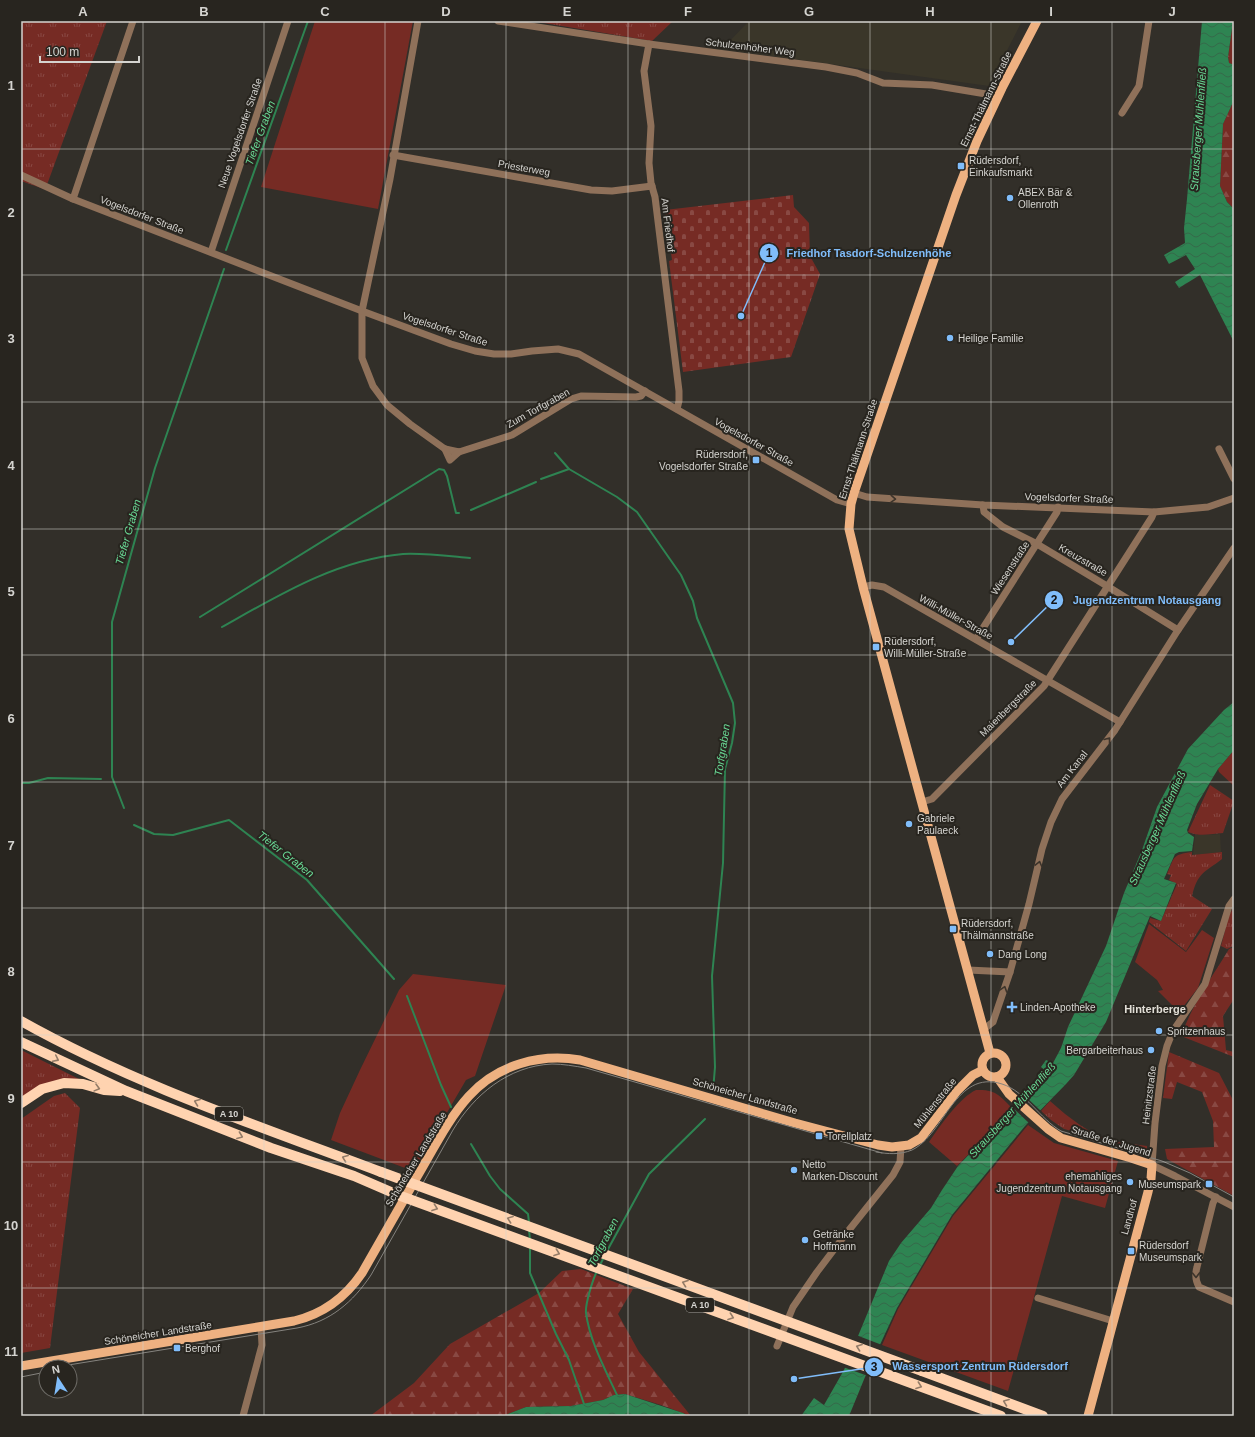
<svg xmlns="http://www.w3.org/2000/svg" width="1255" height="1437" font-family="Helvetica,sans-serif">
<defs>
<pattern id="grass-tufts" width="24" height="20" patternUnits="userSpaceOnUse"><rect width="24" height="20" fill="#762b24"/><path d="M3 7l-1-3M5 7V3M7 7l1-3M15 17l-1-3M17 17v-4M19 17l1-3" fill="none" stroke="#894943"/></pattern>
<pattern id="forest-firs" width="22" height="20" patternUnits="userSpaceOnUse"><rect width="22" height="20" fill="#762b24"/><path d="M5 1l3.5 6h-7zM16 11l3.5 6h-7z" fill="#894943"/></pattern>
<pattern id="cemetery-stones" width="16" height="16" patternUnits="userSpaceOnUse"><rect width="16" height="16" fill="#762b24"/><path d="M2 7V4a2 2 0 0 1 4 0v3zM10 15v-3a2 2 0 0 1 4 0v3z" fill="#894943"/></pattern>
<pattern id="water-waves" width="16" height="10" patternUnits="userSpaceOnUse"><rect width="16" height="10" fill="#2e8452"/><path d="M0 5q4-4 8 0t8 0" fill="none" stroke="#35694a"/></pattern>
</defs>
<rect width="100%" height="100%" fill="#322f29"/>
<g fill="#3a3629">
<path d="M 749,21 L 1022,21 L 989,86 L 722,49 Z"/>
<path d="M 1220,834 L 1221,852 L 1193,855 L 1195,835 L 1204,835 Z"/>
</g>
<g fill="url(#grass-tufts)">
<path d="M 21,21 L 107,21 L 48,182 L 44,189 L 21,181 Z"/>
<path d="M 532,21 L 673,21 L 652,41 Z"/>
<path d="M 1210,785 L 1234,801 L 1223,833 C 1211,834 1200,837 1188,832 Z"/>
<path d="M 1192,852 L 1192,855 L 1222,852 L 1222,859 C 1204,873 1198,872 1192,896 L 1212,909 L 1186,951 L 1149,922 L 1150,918 L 1161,921 L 1177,884 L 1169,880 L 1171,875 L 1167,874 C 1175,856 1172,855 1192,852 Z"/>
<path d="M 1234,907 L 1234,946 L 1227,949 L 1221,946 L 1229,915 Z"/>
<path d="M 21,1050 L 81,1080 L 21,1100 Z"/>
<path d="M 65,1093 L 80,1108 L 50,1348 L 21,1353 L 21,1119 L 54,1096 Z"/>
<path d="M 1050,1101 C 1070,1119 1090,1134 1116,1143 L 1117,1142 L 1147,1146 L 1147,1150 L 1145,1151 L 1064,1129 L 1051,1120 L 1041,1111 Z"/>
</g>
<g fill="url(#forest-firs)">
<path d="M 1233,21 L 1234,21 L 1234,65 L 1229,63 L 1228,57 Z"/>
<path d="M 1234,100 L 1234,209 L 1227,202 L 1220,186 L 1223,124 Z"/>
<path d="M 1234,947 L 1234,999 L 1223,1016 L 1226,1050 L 1234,1052 L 1234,1057 L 1181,1036 C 1192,1005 1212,977 1229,949 Z"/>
<path d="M 1169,1052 L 1219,1073 L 1234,1102 L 1234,1196 L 1167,1159 L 1165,1149 L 1214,1147 L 1213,1121 L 1202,1092 L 1177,1082 L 1172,1099 L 1163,1098 Z"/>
<path d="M 581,1269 L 633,1289 L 618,1314 L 639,1352 L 691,1416 L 661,1405 L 625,1394 L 614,1395 L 603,1400 L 571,1406 L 526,1407 L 503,1416 L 370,1416 L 414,1383 L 450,1344 L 539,1293 L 562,1271 Z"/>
</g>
<path fill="url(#cemetery-stones)" d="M 793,195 L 794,207 L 809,223 L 810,256 L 820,274 L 791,357 L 683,372 L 669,261 L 672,260 L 665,210 Z"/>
<g fill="#762b24">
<path d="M 315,21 L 413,21 L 378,209 L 261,187 Z"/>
<path d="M 1234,750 L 1234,786 L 1219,772 L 1218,769 Z"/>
<path d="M 1149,924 L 1186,952 L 1202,930 L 1214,938 L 1198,988 L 1183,1007 L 1174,1007 L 1158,991 L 1163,990 L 1157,980 L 1135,962 Z"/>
<path d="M 413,974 L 506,985 L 475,1076 L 466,1080 L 413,1171 L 331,1140 L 340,1113 L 360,1070 L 399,990 Z"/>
<path d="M 976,1090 C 996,1089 1000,1096 1013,1109 L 957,1166 L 929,1142 C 939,1127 960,1097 976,1090 Z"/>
<path d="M 1028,1125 L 1054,1143 L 1118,1161 L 1105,1208 L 1062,1196 L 1008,1391 L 882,1345 L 898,1309 L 953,1216 Z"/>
</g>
<g fill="url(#water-waves)">
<path d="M 1202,21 L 1233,21 L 1228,57 L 1229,63 L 1234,65 L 1234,100 L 1223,124 L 1220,186 L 1227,202 L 1234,209 L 1234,342 L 1200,275 L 1179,288 L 1175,282 L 1195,269 L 1186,255 L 1169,264 L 1164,255 L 1185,243 L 1184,228 L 1187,199 Z"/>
<path d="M 1234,702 L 1234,750 L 1218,769 L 1197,804 L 1187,830 L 1188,833 L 1194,837 L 1192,851 L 1179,852 L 1175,854 L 1164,879 L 1176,883 L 1161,921 L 1150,916 L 1106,1022 L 1074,1075 L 1066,1084 L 1025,1126 L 952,1215 L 897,1308 L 865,1377 L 849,1416 L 801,1416 L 814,1398 L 824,1405 L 844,1370 L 889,1261 L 901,1243 L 931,1208 L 942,1190 L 958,1166 L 983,1140 L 1035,1090 L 1036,1086 L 1047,1072 L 1041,1067 L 1046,1060 L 1053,1063 L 1061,1048 L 1068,1027 L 1106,946 L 1124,893 L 1142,850 L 1157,807 L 1188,749 L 1224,710 Z"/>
<path d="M 625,1394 L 683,1413 L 688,1416 L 503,1416 L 526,1407 L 571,1406 L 603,1400 L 614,1395 Z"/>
</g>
<g fill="#322f29">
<path d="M 1025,1096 L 1042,1112 L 1030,1124 L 1013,1108 Z"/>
<path d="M 856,1335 L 882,1345 L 868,1376 L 843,1367 Z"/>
</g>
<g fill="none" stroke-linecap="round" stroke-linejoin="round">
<g stroke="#2e8452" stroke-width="2">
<path d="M 226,250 L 308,21"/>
<path d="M 555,453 L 569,469 L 617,497 L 637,512 L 681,575 L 693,601 L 697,618 L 733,703 L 735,723 L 732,743 L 725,769 L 723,863 L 712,976 L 715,1067 L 713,1091"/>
<path d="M 541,479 L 569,469"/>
<path d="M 471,510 L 536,482"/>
<path d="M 200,617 L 439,469 L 444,470 L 447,476 L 456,513 L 459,513"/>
<path d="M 222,627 C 279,595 336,560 403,554 C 425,553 448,556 470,558"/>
<path d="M 21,783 L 29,783 L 48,778 L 101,779"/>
<path d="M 124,808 L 112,777 L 112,622 L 155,468 L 224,269"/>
<path d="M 134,825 L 154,834 L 173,835 L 229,820 L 307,880 L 394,979"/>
<path d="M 407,996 L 441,1085 L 451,1107"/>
<path d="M 471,1144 L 490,1176 L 500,1189 L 528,1214 L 529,1222"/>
<path d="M 529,1230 L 530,1240"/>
<path d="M 530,1246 L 530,1273 L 556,1334 L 569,1360 L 584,1404"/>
<path d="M 607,1251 L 649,1174 L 705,1119"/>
<path d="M 600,1265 L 604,1257"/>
<path d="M 597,1271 C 593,1279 585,1304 586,1313 C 590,1342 605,1369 617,1395"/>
</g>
<g stroke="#8f715a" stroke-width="7">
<path d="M 418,21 L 390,179 L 362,311 L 362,358 L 373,386 L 387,405 L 410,424 L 445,449 L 459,452 L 512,435 L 571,399 L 581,396 L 636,397 L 641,396 L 645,391"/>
<path d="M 498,21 L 649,44 L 826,67 L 857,73 L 883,83 L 932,85 L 986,94 L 997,99"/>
<path d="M 649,44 L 644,71 L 651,126 L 649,163 L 651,183 L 655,197 L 679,391 L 679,401 L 677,409"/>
<path d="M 1122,113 L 1139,86 L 1149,21 L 1148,21"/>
<path d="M 393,155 L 591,190 L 612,191 L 652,186"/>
<path d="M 21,175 L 73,199 L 362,311 L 451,344 L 475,351 L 494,354 L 511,354 L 532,351 L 558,349 L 579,354 L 837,500 L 851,504"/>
<path d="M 73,199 L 133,21"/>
<path d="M 211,252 L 288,21"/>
<path d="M 445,449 L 450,460 L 459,452"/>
<path d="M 1219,449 L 1234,479"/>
<path d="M 854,493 L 867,497 L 983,505 L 1154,512 L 1208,507 L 1234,498"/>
<path d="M 983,505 L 984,512 L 1003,527 L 1037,544 L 1107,586 L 1178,630"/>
<path d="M 863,587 L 872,585 L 884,587 L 1120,722"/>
<path d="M 976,639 L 1057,512 L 1058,507"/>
<path d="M 922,802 L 932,799 L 1044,686 L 1152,517 L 1154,512"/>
<path d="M 1234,899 L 1229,906 L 1205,984 L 1173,1031 L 1167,1046 L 1162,1066 L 1155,1123 L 1152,1165 L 1175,1176 L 1234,1207"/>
<path d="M 968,970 L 1010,972"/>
<path d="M 984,1029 L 993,1022 L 1010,972 L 1029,904 L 1042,849 L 1051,822 L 1062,799 L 1115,730 L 1178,630 L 1234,548"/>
<path d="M 1216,1197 L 1213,1203 L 1197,1267 C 1195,1274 1195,1280 1199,1287 L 1234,1302"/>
<path d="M 1038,1298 L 1113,1321"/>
<path d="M 777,1346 L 793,1307 L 817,1272 L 845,1235 L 893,1175 L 900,1162 L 901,1147"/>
<path d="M 243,1416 L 262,1345 L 261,1327"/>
</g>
<g stroke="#eeb181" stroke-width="9">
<circle cx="994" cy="1065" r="12"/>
<path d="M 990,1053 L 863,587 L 849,529 L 851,504 L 854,493 L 956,195 L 977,141 L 1002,88 L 1037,21"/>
<path d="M 997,1077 L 1009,1094 L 1048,1129 L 1061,1138 L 1131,1158 L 1152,1165 L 1151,1179 L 1148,1192 L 1088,1416"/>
<path d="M 21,1366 L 294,1321 C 323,1314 345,1298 362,1273 C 381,1240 399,1208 418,1175 C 434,1148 448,1119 469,1096 C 497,1065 540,1053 580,1060 L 795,1123 L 878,1145 L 892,1147 L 909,1145 L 921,1138 L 957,1091 L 973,1075 L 983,1070"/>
</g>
<g stroke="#ffd3b0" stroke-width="10">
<path d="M 21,1021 C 135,1085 259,1126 381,1172"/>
<path d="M 21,1042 L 126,1091 L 271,1148 L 354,1176 L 398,1195"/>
<path d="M 21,1103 L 42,1089 L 64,1083 L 83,1084 L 104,1090 L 120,1091"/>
<path d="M 922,1371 L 1043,1416"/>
</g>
<g stroke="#85837e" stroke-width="1">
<path d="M 876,1152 C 888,1154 900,1155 912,1150 C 945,1134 955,1069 1002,1084 C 1025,1091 1040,1119 1061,1131 L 1162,1161 L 1190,1173 L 1234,1197"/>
<path d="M 56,1367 L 297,1328 C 330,1322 353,1302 371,1275 L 453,1130 C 474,1095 508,1066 552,1064 C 563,1064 574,1066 586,1068 L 882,1153"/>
<path d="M 21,1377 L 46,1372"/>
</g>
<g stroke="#ffd3b0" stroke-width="10">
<path d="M 381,1172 L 922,1371"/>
<path d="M 398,1195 L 1001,1416"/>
</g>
</g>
<defs><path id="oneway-chevron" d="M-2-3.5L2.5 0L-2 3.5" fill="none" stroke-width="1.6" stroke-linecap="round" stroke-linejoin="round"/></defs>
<g stroke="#3d342b">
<use href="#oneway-chevron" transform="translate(893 499) rotate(4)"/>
<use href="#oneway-chevron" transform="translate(1108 740) rotate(-52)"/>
<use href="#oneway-chevron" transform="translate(1039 864) rotate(-76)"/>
<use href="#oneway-chevron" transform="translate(1004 989) rotate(-72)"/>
<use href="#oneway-chevron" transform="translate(1196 1275) rotate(89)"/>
</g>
<g stroke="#947c68">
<use href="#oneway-chevron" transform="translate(56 1059) rotate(26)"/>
<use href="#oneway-chevron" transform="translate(97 1088) rotate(15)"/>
<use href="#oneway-chevron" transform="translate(197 1102) rotate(-159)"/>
<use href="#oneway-chevron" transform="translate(240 1136) rotate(21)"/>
<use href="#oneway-chevron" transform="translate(345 1158) rotate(-159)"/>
<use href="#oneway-chevron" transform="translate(435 1208) rotate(20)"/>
<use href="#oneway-chevron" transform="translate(510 1219) rotate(-160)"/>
<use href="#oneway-chevron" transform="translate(557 1253) rotate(20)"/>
<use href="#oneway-chevron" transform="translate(685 1283) rotate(-160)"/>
<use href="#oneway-chevron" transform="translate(731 1317) rotate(20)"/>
<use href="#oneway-chevron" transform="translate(859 1347) rotate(-160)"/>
<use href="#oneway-chevron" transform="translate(919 1386) rotate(20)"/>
<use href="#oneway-chevron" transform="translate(1006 1402) rotate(-159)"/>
</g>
<path fill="none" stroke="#d5d4d0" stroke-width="1" stroke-opacity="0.55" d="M 143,21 L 143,1416M 264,21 L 264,1416M 385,21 L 385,1416M 506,21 L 506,1416M 628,21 L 628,1416M 749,21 L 749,1416M 870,21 L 870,1416M 991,21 L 991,1416M 1112,21 L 1112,1416M 21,149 L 1234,149M 21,275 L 1234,275M 21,402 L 1234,402M 21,529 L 1234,529M 21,655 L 1234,655M 21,782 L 1234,782M 21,908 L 1234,908M 21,1035 L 1234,1035M 21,1162 L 1234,1162M 21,1288 L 1234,1288"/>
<g fill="#80bdfa" stroke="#28251f" stroke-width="1.5">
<rect x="957" y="162" width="8" height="8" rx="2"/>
<circle cx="1010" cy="198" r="4"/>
<circle cx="950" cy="338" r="4"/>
<rect x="752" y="456" width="8" height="8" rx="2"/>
<rect x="872" y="643" width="8" height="8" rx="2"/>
<circle cx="909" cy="824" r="4"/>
<rect x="949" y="925" width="8" height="8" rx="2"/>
<circle cx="990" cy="954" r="4"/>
<path d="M1010 1001h4v4h4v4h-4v4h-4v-4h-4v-4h4z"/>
<circle cx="1159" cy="1031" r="4"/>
<circle cx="1151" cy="1050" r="4"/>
<rect x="815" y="1132" width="8" height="8" rx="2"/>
<circle cx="794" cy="1170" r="4"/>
<circle cx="1130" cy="1182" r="4"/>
<rect x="1205" y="1180" width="8" height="8" rx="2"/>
<circle cx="805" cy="1240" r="4"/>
<rect x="1127" y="1247" width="8" height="8" rx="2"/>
<rect x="173" y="1344" width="8" height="8" rx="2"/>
</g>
<g text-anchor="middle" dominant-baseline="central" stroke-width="4" stroke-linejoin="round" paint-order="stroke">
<g fill="#28251f" stroke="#a1a09b" stroke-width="1">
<rect x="215" y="1107" width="28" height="14" rx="3"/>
<rect x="686" y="1298" width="28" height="14" rx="3"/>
</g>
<g font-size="9" font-weight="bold" fill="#d5d4d0">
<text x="229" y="1114">A 10</text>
<text x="700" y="1305">A 10</text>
</g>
<g font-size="10" fill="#d5d4d0" stroke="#28251f">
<text transform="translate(750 47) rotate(7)">Schulzenhöher Weg</text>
<text transform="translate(986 99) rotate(-64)">Ernst-Thälmann-Straße</text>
<text transform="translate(240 133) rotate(-71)">Neue Vogelsdorfer Straße</text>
<text transform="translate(524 168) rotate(10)">Priesterweg</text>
<text transform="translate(142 215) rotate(21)">Vogelsdorfer Straße</text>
<text transform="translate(668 225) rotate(83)">Am Friedhof</text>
<text transform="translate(445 329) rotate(18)">Vogelsdorfer Straße</text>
<text transform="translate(538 408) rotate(-29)">Zum Torfgraben</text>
<text transform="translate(754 442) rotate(29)">Vogelsdorfer Straße</text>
<text transform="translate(858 449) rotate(-72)">Ernst-Thälmann-Straße</text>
<text transform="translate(1069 498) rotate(2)">Vogelsdorfer Straße</text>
<text transform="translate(1083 560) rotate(30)">Kreuzstraße</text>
<text transform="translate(1010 568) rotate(-57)">Wiesenstraße</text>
<text transform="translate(956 617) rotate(29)">Willi-Müller-Straße</text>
<text transform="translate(1008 708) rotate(-45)">Maienbergstraße</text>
<text transform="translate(1072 769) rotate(-52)">Am Kanal</text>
<text transform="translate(1149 1095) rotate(-83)">Heinitzstraße</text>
<text transform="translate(745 1096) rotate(16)">Schöneicher Landstraße</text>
<text transform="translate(935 1103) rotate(-51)">Mühlenstraße</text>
<text transform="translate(1111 1141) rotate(17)">Straße der Jugend</text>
<text transform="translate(416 1159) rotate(-59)">Schöneicher Landstraße</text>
<text transform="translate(1129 1217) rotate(-74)">Landhof</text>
<text transform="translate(158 1333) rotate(-9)">Schöneicher Landstraße</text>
</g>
<g font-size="10" fill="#d5d4d0" stroke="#28251f" text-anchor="start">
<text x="969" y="160">Rüdersdorf,<tspan x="969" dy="12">Einkaufsmarkt</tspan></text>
<text x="1018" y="192">ABEX Bär &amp;<tspan x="1018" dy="12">Ollenroth</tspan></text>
<text x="958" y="338">Heilige Familie</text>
<text x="748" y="454" text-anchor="end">Rüdersdorf,<tspan x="748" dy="12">Vogelsdorfer Straße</tspan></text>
<text x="884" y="641">Rüdersdorf,<tspan x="884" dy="12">Willi-Müller-Straße</tspan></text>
<text x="917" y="818">Gabriele<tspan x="917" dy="12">Paulaeck</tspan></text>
<text x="961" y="923">Rüdersdorf,<tspan x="961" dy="12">Thälmannstraße</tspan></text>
<text x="998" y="954">Dang Long</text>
<text x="1020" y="1007">Linden-Apotheke</text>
<text x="1167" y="1031">Spritzenhaus</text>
<text x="1143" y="1050" text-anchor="end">Bergarbeiterhaus</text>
<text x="827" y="1136">Torellplatz</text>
<text x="802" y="1164">Netto<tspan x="802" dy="12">Marken-Discount</tspan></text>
<text x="1122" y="1176" text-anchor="end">ehemahliges<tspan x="1122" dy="12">Jugendzentrum Notausgang</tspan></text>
<text x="1201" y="1184" text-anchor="end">Museumspark</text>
<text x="813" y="1234">Getränke<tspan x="813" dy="12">Hoffmann</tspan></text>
<text x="1139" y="1245">Rüdersdorf<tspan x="1139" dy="12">Museumspark</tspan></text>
<text x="185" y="1348">Berghof</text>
</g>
<g font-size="11" font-style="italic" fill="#69d995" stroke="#28251f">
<text transform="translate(1198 129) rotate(-86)">Strausberger Mühlenfließ</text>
<text transform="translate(260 133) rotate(-70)">Tiefer Graben</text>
<text transform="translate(128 532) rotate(-74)">Tiefer Graben</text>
<text transform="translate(722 750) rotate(-81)">Torfgraben</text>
<text transform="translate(1157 828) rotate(-66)">Strausberger Mühlenfließ</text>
<text transform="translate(286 854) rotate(38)">Tiefer Graben</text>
<text transform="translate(1012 1110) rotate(-48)">Strausberger Mühlenfließ</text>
<text transform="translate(603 1242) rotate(-62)">Torfgraben</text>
</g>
<g font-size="11" font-weight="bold" fill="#e1ded6" stroke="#28251f">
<text x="1155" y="1009">Hinterberge</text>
</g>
</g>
<path fill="none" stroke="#80bdfa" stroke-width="1.5" d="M741 316L769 253M1011 642L1054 600M794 1379L874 1367"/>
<g fill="#80bdfa" stroke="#28251f" stroke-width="1.5">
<circle cx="741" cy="316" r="4"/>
<circle cx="1011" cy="642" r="4"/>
<circle cx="794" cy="1379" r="4"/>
<circle cx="769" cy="253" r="10"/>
<circle cx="1054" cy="600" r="10"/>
<circle cx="874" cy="1367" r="10"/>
</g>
<g font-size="12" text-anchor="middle" font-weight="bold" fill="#111">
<text x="769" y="257">1</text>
<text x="1054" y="604">2</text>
<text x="874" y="1371">3</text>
</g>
<g font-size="11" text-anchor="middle" font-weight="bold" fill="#80bdfa" stroke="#28251f" stroke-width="4" stroke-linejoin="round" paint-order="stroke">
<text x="869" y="257">Friedhof Tasdorf-Schulzenhöhe</text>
<text x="1147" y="604">Jugendzentrum Notausgang</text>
<text x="980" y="1370">Wassersport Zentrum Rüdersdorf</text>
</g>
<rect width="1255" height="1437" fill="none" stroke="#28251f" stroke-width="44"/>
<g transform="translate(58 1379) rotate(348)"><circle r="19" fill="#28251f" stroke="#6d6b66"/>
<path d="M0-3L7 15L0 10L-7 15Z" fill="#80bdfa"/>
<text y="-6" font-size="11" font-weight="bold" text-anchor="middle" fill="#d5d4d0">N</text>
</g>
<path d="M40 56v6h99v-6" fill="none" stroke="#d5d4d0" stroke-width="2"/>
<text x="46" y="56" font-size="12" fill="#d5d4d0" stroke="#28251f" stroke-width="3" paint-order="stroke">100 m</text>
<rect x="22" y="22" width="1211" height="1393" fill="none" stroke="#d5d4d0" stroke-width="1.5"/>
<g font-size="13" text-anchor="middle" font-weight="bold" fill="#d5d4d0">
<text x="83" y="16">A</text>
<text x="204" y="16">B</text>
<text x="325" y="16">C</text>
<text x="446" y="16">D</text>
<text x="567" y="16">E</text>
<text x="688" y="16">F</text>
<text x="809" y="16">G</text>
<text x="930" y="16">H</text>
<text x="1051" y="16">I</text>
<text x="1172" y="16">J</text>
<text x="11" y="90">1</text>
<text x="11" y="217">2</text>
<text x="11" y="343">3</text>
<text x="11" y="470">4</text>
<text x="11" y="596">5</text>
<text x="11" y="723">6</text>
<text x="11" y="850">7</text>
<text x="11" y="976">8</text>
<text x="11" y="1103">9</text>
<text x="11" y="1230">10</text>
<text x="11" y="1356">11</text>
</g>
</svg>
